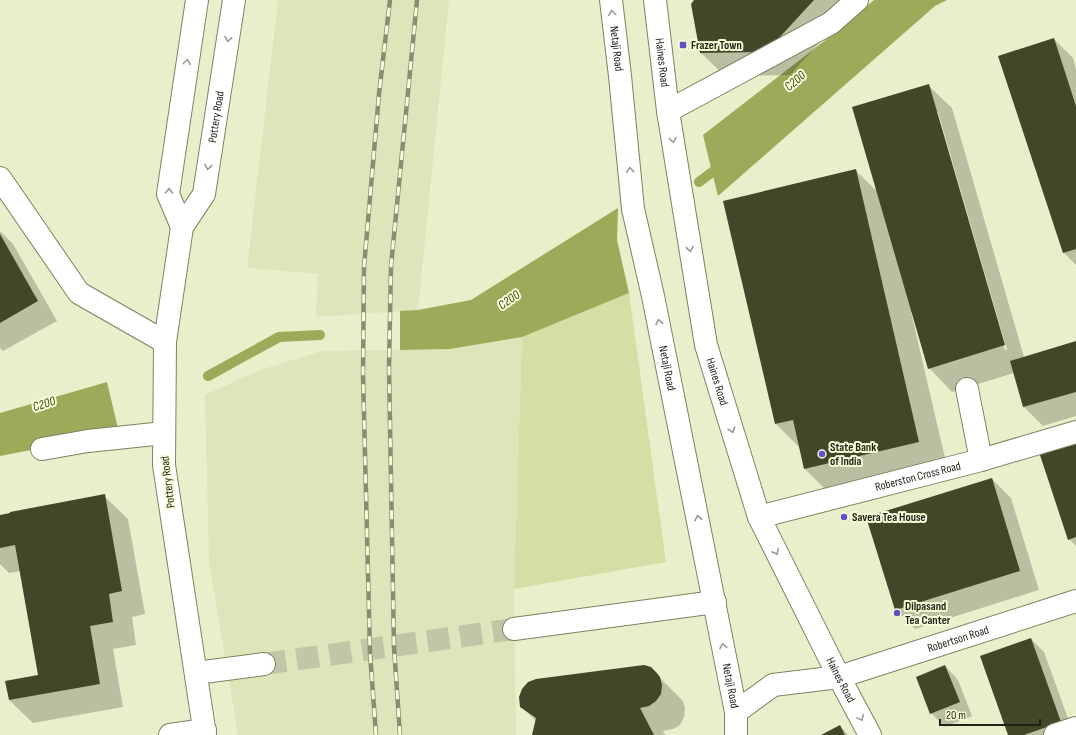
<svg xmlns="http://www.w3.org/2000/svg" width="1076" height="735" font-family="'Sofia Sans Condensed',sans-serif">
<rect width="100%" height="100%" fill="#e9efcb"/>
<g fill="#dee5ba">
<path d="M 278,0 L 449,0 L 418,310 L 316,317 L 318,274 L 247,268 Z"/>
<path d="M 522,337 L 514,589 L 516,735 L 238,735 L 209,562 L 205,395 L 257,371 L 322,351 L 450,349 Z"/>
</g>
<path fill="#d5dea4" d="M 629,293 L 666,562 L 514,589 L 522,337 Z"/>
<g fill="#9ea95a">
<path d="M 874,0 L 947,0 L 935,6 L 718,196 L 703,135 L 823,42 Z"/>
<path d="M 618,208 L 617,240 L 629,293 L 522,337 L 450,349 L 400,350 L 400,311 L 418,310 L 471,300 Z"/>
<path d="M 107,382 L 119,433 L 0,456 L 0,413 Z"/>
</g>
<g fill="#0003" fill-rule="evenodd">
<path d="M 696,0 L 859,0 L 790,75 L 725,76 L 701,53 Z"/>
<path d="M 1054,39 L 1073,58 L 1076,69 L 1076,265 L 1064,253 L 1000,57 Z"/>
<path d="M 928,85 L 952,108 L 1024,357 L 1076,342 L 1076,416 L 1043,426 L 1024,407 L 1014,373 L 952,392 L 929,368 L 912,312 L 911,312 L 948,471 L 834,498 L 805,469 L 801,449 L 776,424 L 856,171 L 878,192 ZM 936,112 L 938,112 L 1007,350 L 1005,350 Z"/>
<path d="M 0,231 L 13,244 L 57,321 L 3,351 L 0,348 Z"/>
<path d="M 1076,444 L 1076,546 L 1069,539 Z"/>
<path d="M 992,479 L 1011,498 L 1039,590 L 915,629 L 896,610 Z"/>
<path d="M 104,496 L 128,519 L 145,614 L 132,617 L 136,645 L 113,649 L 123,707 L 33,723 L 9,700 L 39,676 L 21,571 L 9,573 L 0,564 L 0,516 Z"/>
<path d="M 1031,639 L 1044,652 L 1074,735 L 1009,735 Z"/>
<path d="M 945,666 L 958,680 L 972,716 L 945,727 L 931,713 Z"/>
<path d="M 650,668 L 683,701 L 685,709 L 684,717 L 680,725 L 673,729 L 663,731 L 665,735 L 533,735 L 537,722 L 521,706 Z"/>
<path d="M 840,726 L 848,735 L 823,735 Z"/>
</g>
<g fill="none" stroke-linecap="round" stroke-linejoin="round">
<g stroke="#9ea95a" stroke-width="10">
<path d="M 699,182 L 723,164"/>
<path d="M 208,376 L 279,337 L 320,335"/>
</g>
</g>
<g fill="#434729">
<path d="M 694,0 L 814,0 L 766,52 L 700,53 L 691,4 Z"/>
<path d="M 1054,38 L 1076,106 L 1076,249 L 1063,253 L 998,56 Z"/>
<path d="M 929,84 L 1005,345 L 928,369 L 852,107 Z"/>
<path d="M 856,169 L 919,442 L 804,469 L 793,420 L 775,424 L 723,201 Z"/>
<path d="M 0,234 L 38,301 L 0,323 Z"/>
<path d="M 1076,341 L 1076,392 L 1023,407 L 1010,361 Z"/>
<path d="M 1076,443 L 1076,537 L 1068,540 L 1040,455 Z"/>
<path d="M 992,478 L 1020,571 L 895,610 L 866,517 Z"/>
<path d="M 105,494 L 122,591 L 109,594 L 113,622 L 90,626 L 100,684 L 9,700 L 5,681 L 38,675 L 15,545 L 0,548 L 0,515 L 10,513 L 10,512 Z"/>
<path d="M 1031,638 L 1061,722 L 1024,735 L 1008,735 L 980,656 Z"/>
<path d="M 644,665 L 651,667 L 656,672 L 660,677 L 662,685 L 661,694 L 656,701 L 649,706 L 640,708 L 654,735 L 532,735 L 536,718 L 520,707 L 519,697 L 522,689 L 528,682 L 536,679 Z"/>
<path d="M 945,665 L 960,702 L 930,714 L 916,677 Z"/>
<path d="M 840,725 L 845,735 L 821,735 Z"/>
</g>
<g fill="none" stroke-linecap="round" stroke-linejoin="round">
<path stroke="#c1c6a6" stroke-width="22" stroke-dasharray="22 11" stroke-linecap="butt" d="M 264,664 L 514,629"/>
<g stroke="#7d8261" stroke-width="24">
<g id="minor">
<path d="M 668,111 L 831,23 L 857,0"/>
<path d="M 0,178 L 79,293 L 165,342"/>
<path d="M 182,227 L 168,194 L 197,0"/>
<path d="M 967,389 L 981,460"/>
<path d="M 42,449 L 88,441 L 164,433"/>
<path id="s1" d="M 759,517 L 981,460 L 1076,432"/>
<path d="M 514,629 L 715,602"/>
<path d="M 196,673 L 264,664"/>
<path id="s2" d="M 839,677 L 1076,601"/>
<path d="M 170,735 L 205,730"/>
<path id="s3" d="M 205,735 L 164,465 L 165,342 L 182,227 L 204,194 L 234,0"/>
<path d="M 1055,735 L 1076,728"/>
</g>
</g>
<g stroke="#7d8261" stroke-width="24">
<g id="major">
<path id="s4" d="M 611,0 L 620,76 L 633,209 L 653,296 L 736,712 L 736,735"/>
<path id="s5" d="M 655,0 L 668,111 L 706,345 L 759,517 L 839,677 L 870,735"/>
<path d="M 736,712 L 773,685 L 839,677"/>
</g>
</g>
<use href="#minor" stroke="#fff" stroke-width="22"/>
<use href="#major" stroke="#fff" stroke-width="22"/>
<g stroke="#898d74" stroke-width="4.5">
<g id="rail">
<path d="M 376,735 L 370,653 L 363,375 L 364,267 L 379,94 L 390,0"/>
<path d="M 400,735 L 394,647 L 389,368 L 391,266 L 417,0"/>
</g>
</g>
<use href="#rail" stroke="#f6fdd8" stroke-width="3" stroke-dasharray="9" stroke-linecap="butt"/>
</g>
<defs><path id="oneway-chevron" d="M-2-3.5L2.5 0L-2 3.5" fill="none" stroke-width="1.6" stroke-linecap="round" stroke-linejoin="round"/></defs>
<g stroke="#9a9b95">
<use href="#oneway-chevron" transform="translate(612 13) rotate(-97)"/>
<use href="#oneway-chevron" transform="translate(228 39) rotate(99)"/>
<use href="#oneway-chevron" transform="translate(187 62) rotate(-82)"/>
<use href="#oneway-chevron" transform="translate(673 140) rotate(81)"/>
<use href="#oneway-chevron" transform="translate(208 167) rotate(99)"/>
<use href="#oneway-chevron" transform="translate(630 170) rotate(-96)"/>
<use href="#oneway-chevron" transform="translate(169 191) rotate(-90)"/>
<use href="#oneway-chevron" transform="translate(690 249) rotate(81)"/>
<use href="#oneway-chevron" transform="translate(659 322) rotate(-101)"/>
<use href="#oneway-chevron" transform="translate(732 430) rotate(73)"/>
<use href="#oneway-chevron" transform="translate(698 518) rotate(-101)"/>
<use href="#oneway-chevron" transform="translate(776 552) rotate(63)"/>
<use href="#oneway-chevron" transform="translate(723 646) rotate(-101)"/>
<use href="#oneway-chevron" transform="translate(861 718) rotate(62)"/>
</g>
<g fill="#5e51c9" stroke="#f6fdd8" stroke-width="1.5">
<rect x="679" y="41" width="8" height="8" rx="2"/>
<circle cx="822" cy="454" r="4"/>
<circle cx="844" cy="517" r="4"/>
<circle cx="897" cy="613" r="4"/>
</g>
<g text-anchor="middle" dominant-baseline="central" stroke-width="4" stroke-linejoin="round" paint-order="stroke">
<g font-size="12" font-weight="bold" fill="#1f2114" stroke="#f6fdd8" text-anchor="start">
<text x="691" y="45">Frazer Town</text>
<text x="830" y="447">State Bank<tspan x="830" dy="14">of India</tspan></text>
<text x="852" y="517">Savera Tea House</text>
<text x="905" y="606">Dilpasand<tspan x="905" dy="14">Tea Canter</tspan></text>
</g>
<g font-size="12" fill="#1f2114" stroke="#f6fdd8">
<text stroke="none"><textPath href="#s4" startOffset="49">Netaji Road</textPath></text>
<text stroke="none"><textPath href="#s5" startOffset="63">Haines Road</textPath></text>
<text stroke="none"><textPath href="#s3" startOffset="630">Pottery Road</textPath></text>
<text stroke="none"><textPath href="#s4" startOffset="373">Netaji Road</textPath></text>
<text stroke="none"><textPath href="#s5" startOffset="387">Haines Road</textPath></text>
<text stroke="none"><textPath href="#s1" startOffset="164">Roberston Cross Road</textPath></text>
<text transform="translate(168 482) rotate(-97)">Pottery Road</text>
<text stroke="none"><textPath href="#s2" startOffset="125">Robertson Road</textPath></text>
<text stroke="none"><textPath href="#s5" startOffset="711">Haines Road</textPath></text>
<text stroke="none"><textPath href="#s4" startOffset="697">Netaji Road</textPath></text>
</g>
<g font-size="13" font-style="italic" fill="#454c0f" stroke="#f6fdd8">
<text transform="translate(795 81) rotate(-41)">C200</text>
<text transform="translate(509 300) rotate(-35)">C200</text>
<text transform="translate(44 404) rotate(-18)">C200</text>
</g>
</g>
<path d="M940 719v6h100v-6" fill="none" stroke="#1f2114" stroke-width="2"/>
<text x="946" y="719" font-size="12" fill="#1f2114" stroke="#f6fdd8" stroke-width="3" paint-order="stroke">20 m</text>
</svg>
